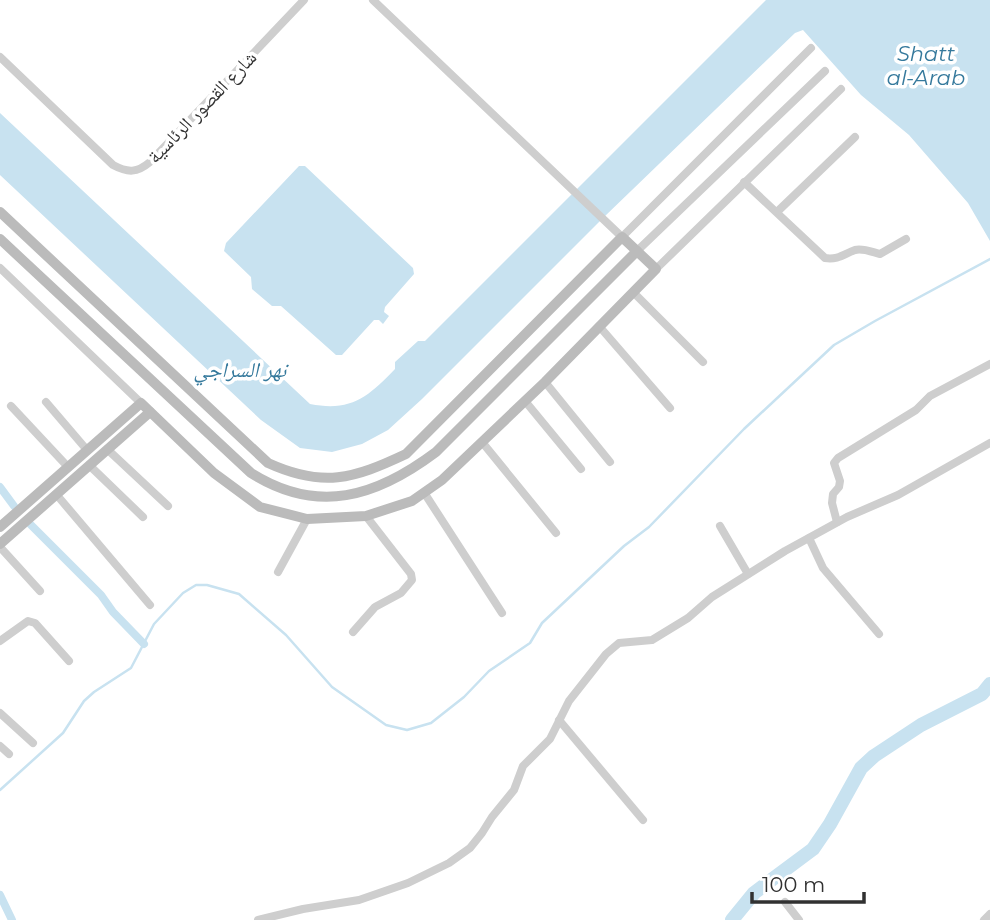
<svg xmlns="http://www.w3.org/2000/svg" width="990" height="920" font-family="Montserrat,'Noto Naskh Arabic',sans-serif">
<rect width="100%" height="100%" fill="#fff"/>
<g fill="#c8e2f0">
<path d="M 766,0 L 990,0 L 990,241 L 968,203 L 909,135 L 861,95 L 803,30 L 795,33 L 604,217 L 422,399 L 388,430 L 362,444 L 332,452 L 300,448 L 261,420 L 0,175 L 0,113 L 310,404 C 351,412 368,397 395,369 L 395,362 L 418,341 L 425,341 Z"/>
<path d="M 299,166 L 305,166 L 413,268 L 414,274 L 385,307 L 384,312 L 389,316 L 383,324 L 379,320 L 374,320 L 342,355 L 336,355 L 281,306 L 272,306 L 252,289 L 251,277 L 224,251 L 226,243 Z"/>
</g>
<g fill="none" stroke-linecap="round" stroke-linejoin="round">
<path stroke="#c8e2f0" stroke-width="2.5" d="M 0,790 L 63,733 L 84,701 L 94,692 L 131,668 L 154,624 L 183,593 L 196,585 L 207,585 L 239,594 L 286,635 L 332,687 L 386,725 L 407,730 L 431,723 L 464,697 L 489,671 L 530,643 L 542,623 L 624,546 L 649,527 L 744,429 L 834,345 L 875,321 L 990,259"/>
<g stroke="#c8e2f0" stroke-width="8">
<path d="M 0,487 L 14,506"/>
<path d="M 31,525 L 101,595 L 113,612 L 144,644"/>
<path d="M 0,895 L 12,920"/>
</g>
<path stroke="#c8e2f0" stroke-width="14" d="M 732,920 L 754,893 L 813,849 L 830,824 L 861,768 L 874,756 L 921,725 L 982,694 L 990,684"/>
<g stroke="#cecece" stroke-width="8">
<path d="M 373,0 L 622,237 L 811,48"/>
<path d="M 0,57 L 113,165 C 128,173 137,173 150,162 L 304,0"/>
<path d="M 744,182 L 825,258 C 838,260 844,254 855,250 C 863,248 872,252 880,254 L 906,239"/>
<path d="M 778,211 L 855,137"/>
<path d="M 637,251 L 825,71"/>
<path d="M 0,268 L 141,403"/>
<path d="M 656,269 L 841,89"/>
<path d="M 633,292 L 703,362"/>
<path d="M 599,326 L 670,408"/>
<path d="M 545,382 L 610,462"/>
<path d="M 525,401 L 581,469"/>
<path d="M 46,402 L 87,450"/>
<path d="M 11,406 L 68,467"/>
<path d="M 482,442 L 556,533"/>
<path d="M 107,449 L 168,506"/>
<path d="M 89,465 L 143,517"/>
<path d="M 56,494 L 150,605"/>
<path d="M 425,494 L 502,613"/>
<path d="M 837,522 L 832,503 L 833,494 L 839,487 L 840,481 L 834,463 L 838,458 L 916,410 L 930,396 L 990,364"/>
<path d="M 720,526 L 748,574"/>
<path d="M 809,538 L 823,568 L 879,634"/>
<path d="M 0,547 L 40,591"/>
<path d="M 278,572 L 307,519"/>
<path d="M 353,632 L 375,607 L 401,593 L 412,580 L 411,574 L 366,516"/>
<path d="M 0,641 L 28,621 L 35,623 L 69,661"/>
<path d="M 0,713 L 33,743"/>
<path d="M 559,720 L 643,820"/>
<path d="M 0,746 L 9,754"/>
<path d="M 785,902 L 799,920"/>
<path d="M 258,920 L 303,909 L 359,900 L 408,883 L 449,863 L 470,848 L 482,833 L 492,817 L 514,790 L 523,766 L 550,739 L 569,701 L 606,654 L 619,643 L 652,640 L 688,618 L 712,597 L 785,551 L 847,517 L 898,495 L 990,443"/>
<path d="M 984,920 L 990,914"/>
</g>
<g stroke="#bbb" stroke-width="10">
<path d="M 0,212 L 268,463 C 323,488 353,479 406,454 L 622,237 L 656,269 L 545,382 L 442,480 L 412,501 L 366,516 L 307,519 L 260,507 L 214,473 L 141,403 L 0,527"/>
<path d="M 0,239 L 251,473 C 318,515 376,497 436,452 L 637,251"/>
<path d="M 0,544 L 150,412"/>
</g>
</g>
<g text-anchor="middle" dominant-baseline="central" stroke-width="7" stroke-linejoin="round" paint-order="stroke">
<g font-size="19" fill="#313131" stroke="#fff">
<text transform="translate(202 107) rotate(-46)">شارع القصور الرئاسية</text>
</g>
<g font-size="21" font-style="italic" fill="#35799c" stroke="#fff">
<text x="926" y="53">Shatt<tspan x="926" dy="24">al-Arab</tspan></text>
<text x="240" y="369">نهر السراجي</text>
</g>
</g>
<path d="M752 892v10h112v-10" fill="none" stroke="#313131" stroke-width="3.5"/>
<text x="762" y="892" font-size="21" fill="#313131" stroke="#ffffff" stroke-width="5" paint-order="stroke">100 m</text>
</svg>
